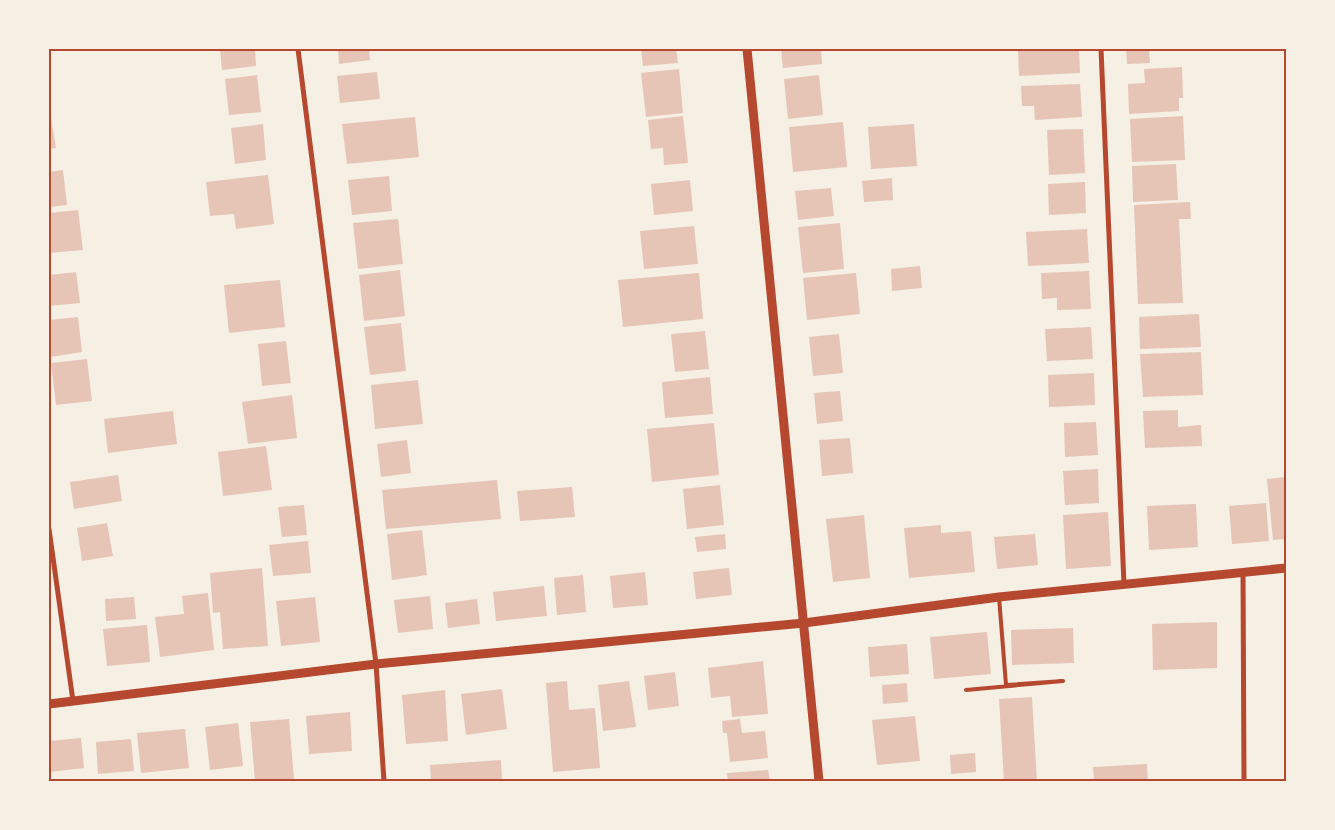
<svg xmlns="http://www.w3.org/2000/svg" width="1335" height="830" font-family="Arial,sans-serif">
<rect width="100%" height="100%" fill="#f6efe4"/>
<g fill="#e6c5b7">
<path d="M 220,49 L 255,49 L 256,66 L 222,70 Z"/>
<path d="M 338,49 L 369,49 L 370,60 L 339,64 Z"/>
<path d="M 641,49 L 676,49 L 678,63 L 643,66 Z"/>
<path d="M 781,49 L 821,49 L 822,64 L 783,68 Z"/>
<path d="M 1018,49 L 1079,49 L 1080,73 L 1019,76 Z"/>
<path d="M 1126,49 L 1149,49 L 1150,63 L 1127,64 Z"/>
<path d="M 1182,67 L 1183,98 L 1179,98 L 1179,111 L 1129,114 L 1128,84 L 1145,83 L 1144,69 Z"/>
<path d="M 679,69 L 683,113 L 646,117 L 641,73 Z"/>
<path d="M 377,72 L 380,99 L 340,103 L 337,76 Z"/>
<path d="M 257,75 L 261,112 L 229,115 L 225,79 Z"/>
<path d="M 819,75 L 823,115 L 788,119 L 784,79 Z"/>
<path d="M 1080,84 L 1082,117 L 1035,120 L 1034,106 L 1022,106 L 1021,86 Z"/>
<path d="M 683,116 L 688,163 L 664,165 L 663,148 L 651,149 L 648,120 Z"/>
<path d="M 1183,116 L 1185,160 L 1132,162 L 1130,119 Z"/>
<path d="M 415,117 L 419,157 L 347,164 L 342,124 Z"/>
<path d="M 49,118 L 51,118 L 56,148 L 49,149 Z"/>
<path d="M 843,122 L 847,167 L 793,172 L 789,127 Z"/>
<path d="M 263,124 L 266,160 L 235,164 L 231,128 Z"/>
<path d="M 914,124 L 917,166 L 871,169 L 868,127 Z"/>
<path d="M 1083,129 L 1085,173 L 1049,175 L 1047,130 Z"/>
<path d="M 1176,164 L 1178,200 L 1133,202 L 1132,166 Z"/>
<path d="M 63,170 L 67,205 L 49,207 L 49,172 Z"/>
<path d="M 268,175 L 274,224 L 236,229 L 234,214 L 210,216 L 206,182 Z"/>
<path d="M 389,176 L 392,211 L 352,215 L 348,180 Z"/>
<path d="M 892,178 L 893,200 L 864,202 L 862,181 Z"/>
<path d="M 690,180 L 693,211 L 654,215 L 651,184 Z"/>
<path d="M 1085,182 L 1086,213 L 1049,215 L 1048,184 Z"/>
<path d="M 831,188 L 834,216 L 798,220 L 795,191 Z"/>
<path d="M 1190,202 L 1191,219 L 1179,219 L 1183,303 L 1138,304 L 1134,205 Z"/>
<path d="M 78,210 L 83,250 L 49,253 L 49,213 Z"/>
<path d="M 398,219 L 403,264 L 358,269 L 353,223 Z"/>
<path d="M 840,223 L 844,269 L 803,273 L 798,227 Z"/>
<path d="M 694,226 L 698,264 L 644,269 L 640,231 Z"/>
<path d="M 1087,229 L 1089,263 L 1028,266 L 1026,232 Z"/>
<path d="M 920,266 L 922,288 L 892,291 L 891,269 Z"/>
<path d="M 400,270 L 405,316 L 364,321 L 359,275 Z"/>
<path d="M 1089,271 L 1091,309 L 1057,310 L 1057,298 L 1042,299 L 1041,273 Z"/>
<path d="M 76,272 L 80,303 L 49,306 L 49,275 Z"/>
<path d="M 699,273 L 703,319 L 623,327 L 618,280 Z"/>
<path d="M 856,273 L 860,314 L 807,320 L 803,278 Z"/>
<path d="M 280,280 L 285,327 L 229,333 L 224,285 Z"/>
<path d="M 1199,314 L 1201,347 L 1140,349 L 1139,317 Z"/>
<path d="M 78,317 L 82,352 L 50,357 L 49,320 Z"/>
<path d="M 401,323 L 406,371 L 370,375 L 364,327 Z"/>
<path d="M 1091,327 L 1093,359 L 1047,361 L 1045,329 Z"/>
<path d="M 705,331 L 709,369 L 675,372 L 671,334 Z"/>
<path d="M 839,334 L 843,373 L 813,376 L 809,337 Z"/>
<path d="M 286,341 L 291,383 L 262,386 L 258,344 Z"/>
<path d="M 1201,352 L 1203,395 L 1143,397 L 1140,354 Z"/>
<path d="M 87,359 L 92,401 L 56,405 L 51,363 Z"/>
<path d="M 1094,373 L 1095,405 L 1049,407 L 1048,375 Z"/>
<path d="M 710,377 L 713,414 L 665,418 L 662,382 Z"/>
<path d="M 418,380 L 423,424 L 375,429 L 371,385 Z"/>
<path d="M 840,391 L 843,421 L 817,424 L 814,393 Z"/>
<path d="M 292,395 L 297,438 L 248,444 L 242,402 Z"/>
<path d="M 1178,410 L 1178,427 L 1201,425 L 1202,446 L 1145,448 L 1143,411 Z"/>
<path d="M 173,411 L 177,444 L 108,453 L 104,419 Z"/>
<path d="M 1096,422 L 1098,455 L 1065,457 L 1064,423 Z"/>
<path d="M 714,423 L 719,475 L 652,482 L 647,429 Z"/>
<path d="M 850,438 L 853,473 L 822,476 L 819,440 Z"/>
<path d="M 407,440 L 411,473 L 381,477 L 377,444 Z"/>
<path d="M 266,446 L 272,490 L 223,496 L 218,452 Z"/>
<path d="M 1098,469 L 1099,503 L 1065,505 L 1063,471 Z"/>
<path d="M 118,475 L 122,501 L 74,509 L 70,482 Z"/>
<path d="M 1286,477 L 1286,539 L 1273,540 L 1267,479 Z"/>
<path d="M 497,480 L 501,519 L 386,529 L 382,490 Z"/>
<path d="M 720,485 L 724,525 L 687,529 L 683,489 Z"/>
<path d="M 572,487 L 575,517 L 520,521 L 517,491 Z"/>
<path d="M 1266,503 L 1269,541 L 1232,544 L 1229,506 Z"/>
<path d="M 1196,504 L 1198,547 L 1149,550 L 1147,506 Z"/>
<path d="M 304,505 L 307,535 L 282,537 L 278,507 Z"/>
<path d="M 1108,512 L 1111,566 L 1066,569 L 1063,515 Z"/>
<path d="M 864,515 L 870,578 L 833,582 L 826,519 Z"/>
<path d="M 107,523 L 113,556 L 82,561 L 77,528 Z"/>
<path d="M 941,525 L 941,533 L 971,531 L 975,572 L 909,578 L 904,528 Z"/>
<path d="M 422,530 L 427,575 L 392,580 L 387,534 Z"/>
<path d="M 725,534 L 726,549 L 697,552 L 695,537 Z"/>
<path d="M 1035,534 L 1038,565 L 997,569 L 994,537 Z"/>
<path d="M 308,541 L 311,573 L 273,576 L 269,545 Z"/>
<path d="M 262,568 L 268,646 L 223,649 L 220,612 L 213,613 L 210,573 Z"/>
<path d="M 729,568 L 732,595 L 696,599 L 693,572 Z"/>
<path d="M 645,572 L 648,605 L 613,608 L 610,576 Z"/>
<path d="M 583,575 L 586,612 L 557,615 L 554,578 Z"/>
<path d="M 544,586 L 547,616 L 496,621 L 493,592 Z"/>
<path d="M 208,593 L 214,650 L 160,657 L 155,617 L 184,614 L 182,596 Z"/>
<path d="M 430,596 L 433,629 L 398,633 L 394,600 Z"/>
<path d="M 134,597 L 136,619 L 106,621 L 105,599 Z"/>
<path d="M 315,597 L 320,642 L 281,646 L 276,601 Z"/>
<path d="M 477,599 L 480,624 L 448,628 L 445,603 Z"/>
<path d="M 1217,622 L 1217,668 L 1153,670 L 1152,624 Z"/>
<path d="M 147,625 L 150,662 L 107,666 L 103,629 Z"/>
<path d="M 1073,628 L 1074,663 L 1012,665 L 1011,630 Z"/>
<path d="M 987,632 L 991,674 L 934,679 L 930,637 Z"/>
<path d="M 907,644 L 909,674 L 870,677 L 868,647 Z"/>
<path d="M 763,661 L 768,714 L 732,717 L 730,696 L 711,698 L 708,668 Z"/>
<path d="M 675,672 L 679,706 L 648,710 L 644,676 Z"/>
<path d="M 567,681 L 569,710 L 595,708 L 600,768 L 553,772 L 546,683 Z"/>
<path d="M 629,681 L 636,727 L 603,731 L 598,685 Z"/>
<path d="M 907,683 L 908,702 L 883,704 L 882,685 Z"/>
<path d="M 502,689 L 507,729 L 466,735 L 461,694 Z"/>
<path d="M 445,690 L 448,741 L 406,744 L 402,695 Z"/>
<path d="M 1032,697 L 1037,781 L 1004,781 L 999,699 Z"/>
<path d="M 350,712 L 352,751 L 309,754 L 306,716 Z"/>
<path d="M 915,716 L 920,761 L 877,765 L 872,720 Z"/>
<path d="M 289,719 L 294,779 L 255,781 L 250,722 Z"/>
<path d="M 740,719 L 742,733 L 765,731 L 768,758 L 730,762 L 727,733 L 723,733 L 722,721 Z"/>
<path d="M 238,723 L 243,766 L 210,770 L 205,727 Z"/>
<path d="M 185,729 L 189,768 L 141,773 L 137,733 Z"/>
<path d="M 81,738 L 84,768 L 49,772 L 49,741 Z"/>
<path d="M 131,739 L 134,771 L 98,774 L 96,742 Z"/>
<path d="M 975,753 L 976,772 L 951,774 L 950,755 Z"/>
<path d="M 501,760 L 502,781 L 431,781 L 430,765 Z"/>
<path d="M 1147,764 L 1148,781 L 1094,781 L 1093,767 Z"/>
<path d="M 768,770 L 770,781 L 728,781 L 727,773 Z"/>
</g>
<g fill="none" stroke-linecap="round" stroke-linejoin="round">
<path stroke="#b5482f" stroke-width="4" d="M 966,690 L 1063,681 L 1006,685 L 999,597"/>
<g stroke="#b5482f" stroke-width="5">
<path d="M 298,49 L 376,664 L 384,781"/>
<path d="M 1101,49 L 1124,584"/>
<path d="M 49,529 L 73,701"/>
<path d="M 1243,572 L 1244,781"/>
</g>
<g stroke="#b5482f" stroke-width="9">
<path d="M 747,49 L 819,781"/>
<path d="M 49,704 L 376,664 L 804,623 L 999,597 L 1286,568"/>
</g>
</g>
<rect width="1335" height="830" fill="none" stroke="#f6efe4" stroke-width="100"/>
<rect x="50" y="50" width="1235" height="730" fill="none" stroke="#b5482f" stroke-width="2"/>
</svg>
